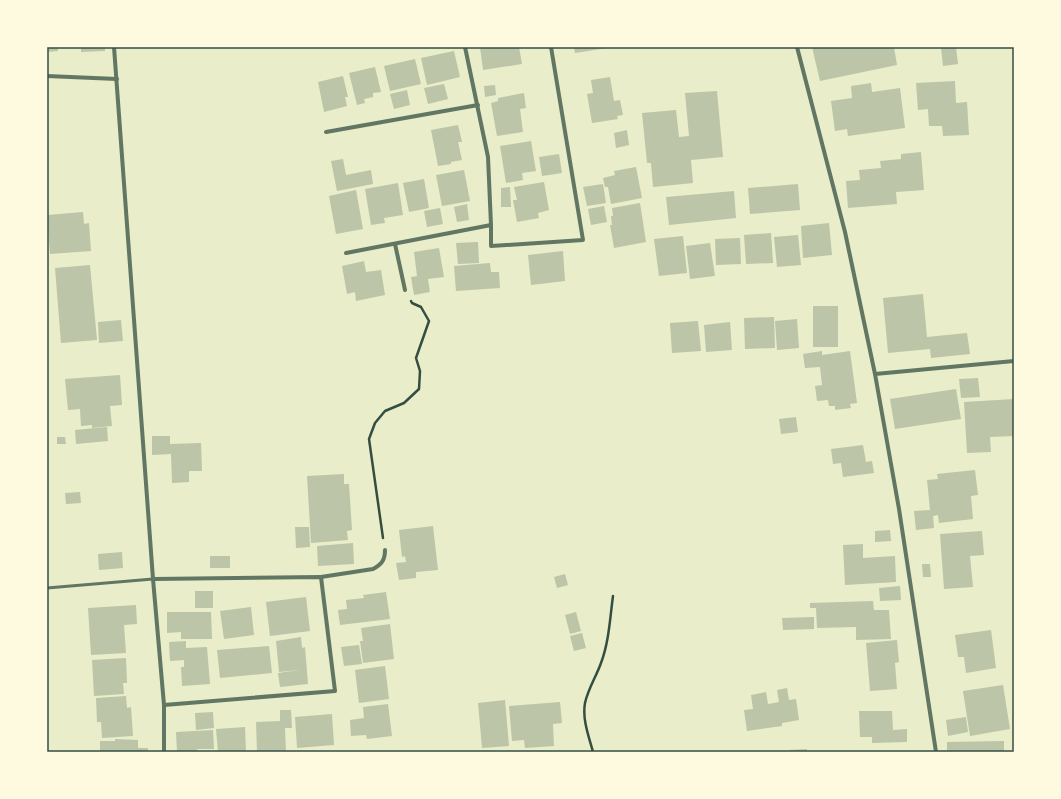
<svg xmlns="http://www.w3.org/2000/svg" width="1061" height="799" font-family="'Nunito Sans',sans-serif">
<rect width="100%" height="100%" fill="#e9edc9"/>
<g fill="#bcc5a7">
<path d="M 47,47 L 58,47 L 58,51 L 47,52 Z"/>
<path d="M 81,47 L 105,47 L 105,51 L 81,52 Z"/>
<path d="M 480,47 L 519,47 L 522,64 L 483,70 Z"/>
<path d="M 574,47 L 607,47 L 607,48 L 575,53 Z"/>
<path d="M 812,47 L 894,47 L 897,65 L 820,81 Z"/>
<path d="M 941,47 L 956,47 L 958,64 L 943,66 Z"/>
<path d="M 454,51 L 460,77 L 427,85 L 421,58 Z"/>
<path d="M 415,59 L 421,84 L 390,91 L 384,66 Z"/>
<path d="M 375,67 L 381,92 L 373,93 L 373,97 L 364,99 L 365,103 L 357,105 L 349,73 Z"/>
<path d="M 343,76 L 348,97 L 345,97 L 347,106 L 324,112 L 318,82 Z"/>
<path d="M 610,77 L 614,101 L 620,100 L 623,115 L 617,116 L 618,119 L 592,123 L 587,94 L 593,93 L 591,80 Z"/>
<path d="M 955,81 L 956,103 L 967,102 L 969,135 L 943,136 L 942,126 L 929,126 L 928,109 L 918,110 L 916,83 Z"/>
<path d="M 871,83 L 872,92 L 900,88 L 905,128 L 848,136 L 847,129 L 835,131 L 831,101 L 852,98 L 851,86 Z"/>
<path d="M 444,84 L 448,99 L 428,104 L 424,88 Z"/>
<path d="M 495,85 L 496,95 L 485,97 L 484,86 Z"/>
<path d="M 407,90 L 410,105 L 394,109 L 390,94 Z"/>
<path d="M 717,91 L 723,157 L 691,160 L 693,183 L 653,187 L 651,163 L 647,163 L 642,113 L 676,110 L 679,137 L 689,136 L 685,93 Z"/>
<path d="M 524,93 L 526,108 L 520,109 L 523,132 L 497,136 L 491,103 L 498,101 L 498,98 Z"/>
<path d="M 458,125 L 462,142 L 458,142 L 462,160 L 451,162 L 451,164 L 438,166 L 431,130 Z"/>
<path d="M 627,130 L 629,145 L 616,148 L 614,133 Z"/>
<path d="M 531,141 L 536,171 L 522,173 L 523,180 L 506,183 L 500,146 Z"/>
<path d="M 921,152 L 924,190 L 896,192 L 897,204 L 848,208 L 846,181 L 860,180 L 859,170 L 881,168 L 880,161 L 901,159 L 901,154 Z"/>
<path d="M 559,154 L 562,173 L 542,176 L 539,157 Z"/>
<path d="M 343,159 L 346,175 L 371,170 L 373,184 L 337,191 L 331,161 Z"/>
<path d="M 636,167 L 642,198 L 611,204 L 608,187 L 605,187 L 603,178 L 615,175 L 614,171 Z"/>
<path d="M 464,170 L 470,201 L 442,206 L 436,175 Z"/>
<path d="M 424,179 L 429,208 L 409,212 L 403,183 Z"/>
<path d="M 544,182 L 549,210 L 538,213 L 539,218 L 517,222 L 513,200 L 517,200 L 514,187 Z"/>
<path d="M 398,183 L 403,215 L 384,218 L 385,223 L 371,225 L 365,189 Z"/>
<path d="M 603,184 L 606,203 L 587,206 L 583,187 Z"/>
<path d="M 798,184 L 800,210 L 750,214 L 748,188 Z"/>
<path d="M 510,187 L 511,207 L 501,207 L 501,188 Z"/>
<path d="M 356,190 L 363,229 L 336,234 L 329,196 Z"/>
<path d="M 734,191 L 736,218 L 669,225 L 666,197 Z"/>
<path d="M 640,203 L 646,242 L 614,248 L 610,225 L 612,225 L 611,216 L 613,216 L 612,208 Z"/>
<path d="M 467,204 L 469,220 L 457,222 L 454,207 Z"/>
<path d="M 604,206 L 607,222 L 591,225 L 588,209 Z"/>
<path d="M 440,208 L 443,224 L 427,227 L 424,211 Z"/>
<path d="M 83,212 L 84,224 L 89,223 L 91,251 L 50,254 L 47,215 Z"/>
<path d="M 829,223 L 832,255 L 803,258 L 801,226 Z"/>
<path d="M 771,233 L 773,263 L 746,264 L 744,235 Z"/>
<path d="M 798,235 L 801,265 L 777,267 L 774,237 Z"/>
<path d="M 683,236 L 687,273 L 659,276 L 654,239 Z"/>
<path d="M 740,238 L 741,264 L 716,265 L 715,239 Z"/>
<path d="M 478,242 L 479,263 L 458,264 L 456,243 Z"/>
<path d="M 710,243 L 715,276 L 690,279 L 686,246 Z"/>
<path d="M 439,248 L 444,277 L 428,279 L 430,292 L 414,295 L 411,277 L 417,276 L 414,252 Z"/>
<path d="M 563,251 L 565,281 L 531,285 L 528,255 Z"/>
<path d="M 364,261 L 366,272 L 381,270 L 385,295 L 356,301 L 355,292 L 347,294 L 342,266 Z"/>
<path d="M 490,263 L 491,272 L 499,272 L 500,288 L 456,291 L 454,266 Z"/>
<path d="M 90,265 L 97,340 L 61,343 L 55,268 Z"/>
<path d="M 923,294 L 927,337 L 967,333 L 970,354 L 931,358 L 930,349 L 888,353 L 883,298 Z"/>
<rect x="813" y="306" width="25" height="41"/>
<path d="M 774,317 L 775,348 L 745,349 L 744,318 Z"/>
<path d="M 797,319 L 799,348 L 777,350 L 775,321 Z"/>
<path d="M 121,320 L 123,341 L 99,343 L 98,322 Z"/>
<path d="M 698,321 L 701,351 L 672,353 L 670,323 Z"/>
<path d="M 730,322 L 732,350 L 706,352 L 704,325 Z"/>
<path d="M 822,351 L 822,355 L 850,351 L 857,403 L 850,404 L 851,408 L 835,410 L 835,406 L 829,406 L 828,400 L 817,401 L 815,386 L 822,385 L 820,367 L 805,368 L 803,354 Z"/>
<path d="M 120,375 L 122,405 L 110,406 L 112,426 L 92,428 L 92,425 L 81,426 L 80,409 L 68,410 L 65,379 Z"/>
<path d="M 978,378 L 980,397 L 961,398 L 959,379 Z"/>
<path d="M 956,389 L 961,419 L 895,429 L 890,399 Z"/>
<path d="M 1014,399 L 1014,436 L 990,437 L 991,452 L 967,453 L 964,402 Z"/>
<path d="M 796,417 L 798,432 L 781,434 L 779,419 Z"/>
<path d="M 107,427 L 108,441 L 76,444 L 75,430 Z"/>
<path d="M 152,436 L 170,436 L 170,444 L 201,443 L 202,471 L 189,471 L 189,482 L 172,483 L 171,454 L 152,455 Z"/>
<path d="M 57,437 L 65,437 L 66,444 L 57,444 Z"/>
<path d="M 863,445 L 866,462 L 872,461 L 874,473 L 843,477 L 841,463 L 833,464 L 831,449 Z"/>
<path d="M 975,470 L 978,495 L 971,496 L 973,519 L 939,523 L 938,515 L 933,516 L 934,528 L 916,530 L 914,511 L 930,510 L 927,480 L 938,479 L 937,474 Z"/>
<path d="M 344,474 L 344,484 L 349,484 L 352,530 L 347,531 L 348,540 L 311,543 L 307,476 Z"/>
<path d="M 80,492 L 81,503 L 66,504 L 65,493 Z"/>
<path d="M 433,526 L 438,570 L 416,572 L 416,578 L 399,580 L 396,563 L 406,562 L 405,556 L 402,557 L 399,530 Z"/>
<path d="M 295,527 L 309,527 L 310,547 L 296,548 Z"/>
<path d="M 890,530 L 891,541 L 875,542 L 875,531 Z"/>
<path d="M 982,531 L 984,555 L 970,556 L 973,587 L 944,589 L 940,534 Z"/>
<path d="M 353,543 L 354,564 L 318,566 L 317,546 Z"/>
<path d="M 863,544 L 863,558 L 895,556 L 896,582 L 845,585 L 843,545 Z"/>
<path d="M 122,552 L 123,568 L 99,570 L 98,554 Z"/>
<rect x="210" y="556" width="20" height="12"/>
<path d="M 922,564 L 930,564 L 931,577 L 923,577 Z"/>
<path d="M 565,574 L 568,585 L 557,588 L 554,577 Z"/>
<path d="M 900,586 L 901,600 L 880,601 L 879,588 Z"/>
<rect x="195" y="591" width="18" height="17"/>
<path d="M 386,592 L 390,619 L 340,625 L 338,610 L 347,609 L 346,600 L 364,598 L 363,595 Z"/>
<path d="M 306,597 L 310,631 L 270,636 L 266,602 Z"/>
<path d="M 873,601 L 874,610 L 889,610 L 891,639 L 856,640 L 856,627 L 817,628 L 816,608 L 810,608 L 810,603 Z"/>
<path d="M 136,605 L 137,624 L 124,625 L 126,653 L 91,655 L 88,608 Z"/>
<path d="M 251,607 L 254,635 L 224,639 L 220,611 Z"/>
<path d="M 167,612 L 211,612 L 212,639 L 181,639 L 181,632 L 167,633 Z"/>
<path d="M 576,612 L 581,631 L 570,634 L 565,615 Z"/>
<path d="M 814,617 L 814,629 L 783,630 L 782,618 Z"/>
<path d="M 390,624 L 394,659 L 363,663 L 360,641 L 363,641 L 361,628 Z"/>
<path d="M 991,630 L 996,668 L 966,673 L 964,657 L 958,657 L 955,635 Z"/>
<path d="M 582,633 L 586,648 L 574,651 L 570,636 Z"/>
<path d="M 301,637 L 302,648 L 305,647 L 308,684 L 280,687 L 278,673 L 299,670 L 279,672 L 276,641 Z"/>
<path d="M 897,640 L 899,662 L 895,663 L 897,689 L 870,691 L 866,643 Z"/>
<path d="M 186,641 L 186,648 L 207,647 L 210,684 L 182,686 L 181,667 L 184,667 L 184,660 L 170,661 L 169,642 Z"/>
<path d="M 359,645 L 362,664 L 344,666 L 341,647 Z"/>
<path d="M 269,646 L 272,673 L 220,678 L 217,650 Z"/>
<path d="M 126,658 L 127,683 L 123,683 L 124,694 L 94,696 L 92,660 Z"/>
<path d="M 385,666 L 389,699 L 359,703 L 355,670 Z"/>
<path d="M 1003,685 L 1010,729 L 970,736 L 963,691 Z"/>
<path d="M 787,688 L 789,700 L 796,699 L 799,720 L 782,723 L 782,726 L 747,731 L 744,710 L 753,709 L 751,695 L 766,692 L 768,704 L 779,702 L 777,690 Z"/>
<path d="M 126,696 L 127,708 L 131,707 L 133,736 L 102,738 L 101,722 L 97,722 L 96,698 Z"/>
<path d="M 505,700 L 509,746 L 482,748 L 478,703 Z"/>
<path d="M 560,702 L 562,723 L 553,724 L 554,746 L 525,748 L 524,740 L 512,741 L 509,706 Z"/>
<path d="M 388,704 L 392,736 L 367,739 L 366,735 L 351,736 L 350,720 L 364,718 L 363,707 Z"/>
<path d="M 280,710 L 291,710 L 292,728 L 285,728 L 286,752 L 257,752 L 256,722 L 280,721 Z"/>
<path d="M 859,711 L 892,711 L 893,730 L 907,729 L 907,742 L 872,743 L 872,737 L 860,737 Z"/>
<path d="M 213,712 L 214,728 L 196,730 L 195,713 Z"/>
<path d="M 332,714 L 334,745 L 297,748 L 295,717 Z"/>
<path d="M 966,717 L 968,732 L 948,736 L 946,720 Z"/>
<path d="M 245,727 L 246,752 L 218,752 L 216,729 Z"/>
<path d="M 213,730 L 214,749 L 197,749 L 198,752 L 177,752 L 176,732 Z"/>
<path d="M 115,739 L 138,740 L 138,748 L 148,748 L 148,752 L 100,752 L 100,741 L 115,741 Z"/>
<path d="M 1004,741 L 1004,752 L 947,752 L 947,742 Z"/>
<path d="M 807,749 L 807,752 L 789,752 L 789,750 Z"/>
</g>
<g fill="none" stroke-linecap="round" stroke-linejoin="round">
<g stroke="#344e41" stroke-width="2.5">
<path d="M 383,538 L 369,439 L 375,423 L 385,411 L 404,403 L 419,389 L 420,371 L 416,358 L 429,321 L 421,307 L 412,303 L 411,301"/>
<path d="M 593,752 C 589,737 582,719 585,703 C 588,689 596,677 601,663 C 609,642 610,618 613,596"/>
</g>
<path stroke="#617663" stroke-width="3" d="M 47,588 L 153,579"/>
<g stroke="#617663" stroke-width="4">
<path d="M 114,47 L 153,579 L 164,705 L 164,752"/>
<path d="M 465,47 L 488,157 L 491,225 L 491,246 L 583,240 L 551,47"/>
<path d="M 797,47 L 845,232 L 875,374 L 899,509 L 936,752"/>
<path d="M 47,76 L 117,79"/>
<path d="M 326,132 L 478,105"/>
<path d="M 395,244 L 405,290"/>
<path d="M 346,253 L 491,225"/>
<path d="M 875,374 L 1014,361"/>
<path d="M 321,577 L 373,569 C 382,564 385,560 385,550"/>
<path d="M 153,579 L 321,577 L 335,691 L 164,705"/>
</g>
</g>
<rect width="1061" height="799" fill="none" stroke="#fefae0" stroke-width="96"/>
<rect x="48" y="48" width="965" height="703" fill="none" stroke="#344e41" stroke-width="1.5"/>
</svg>
